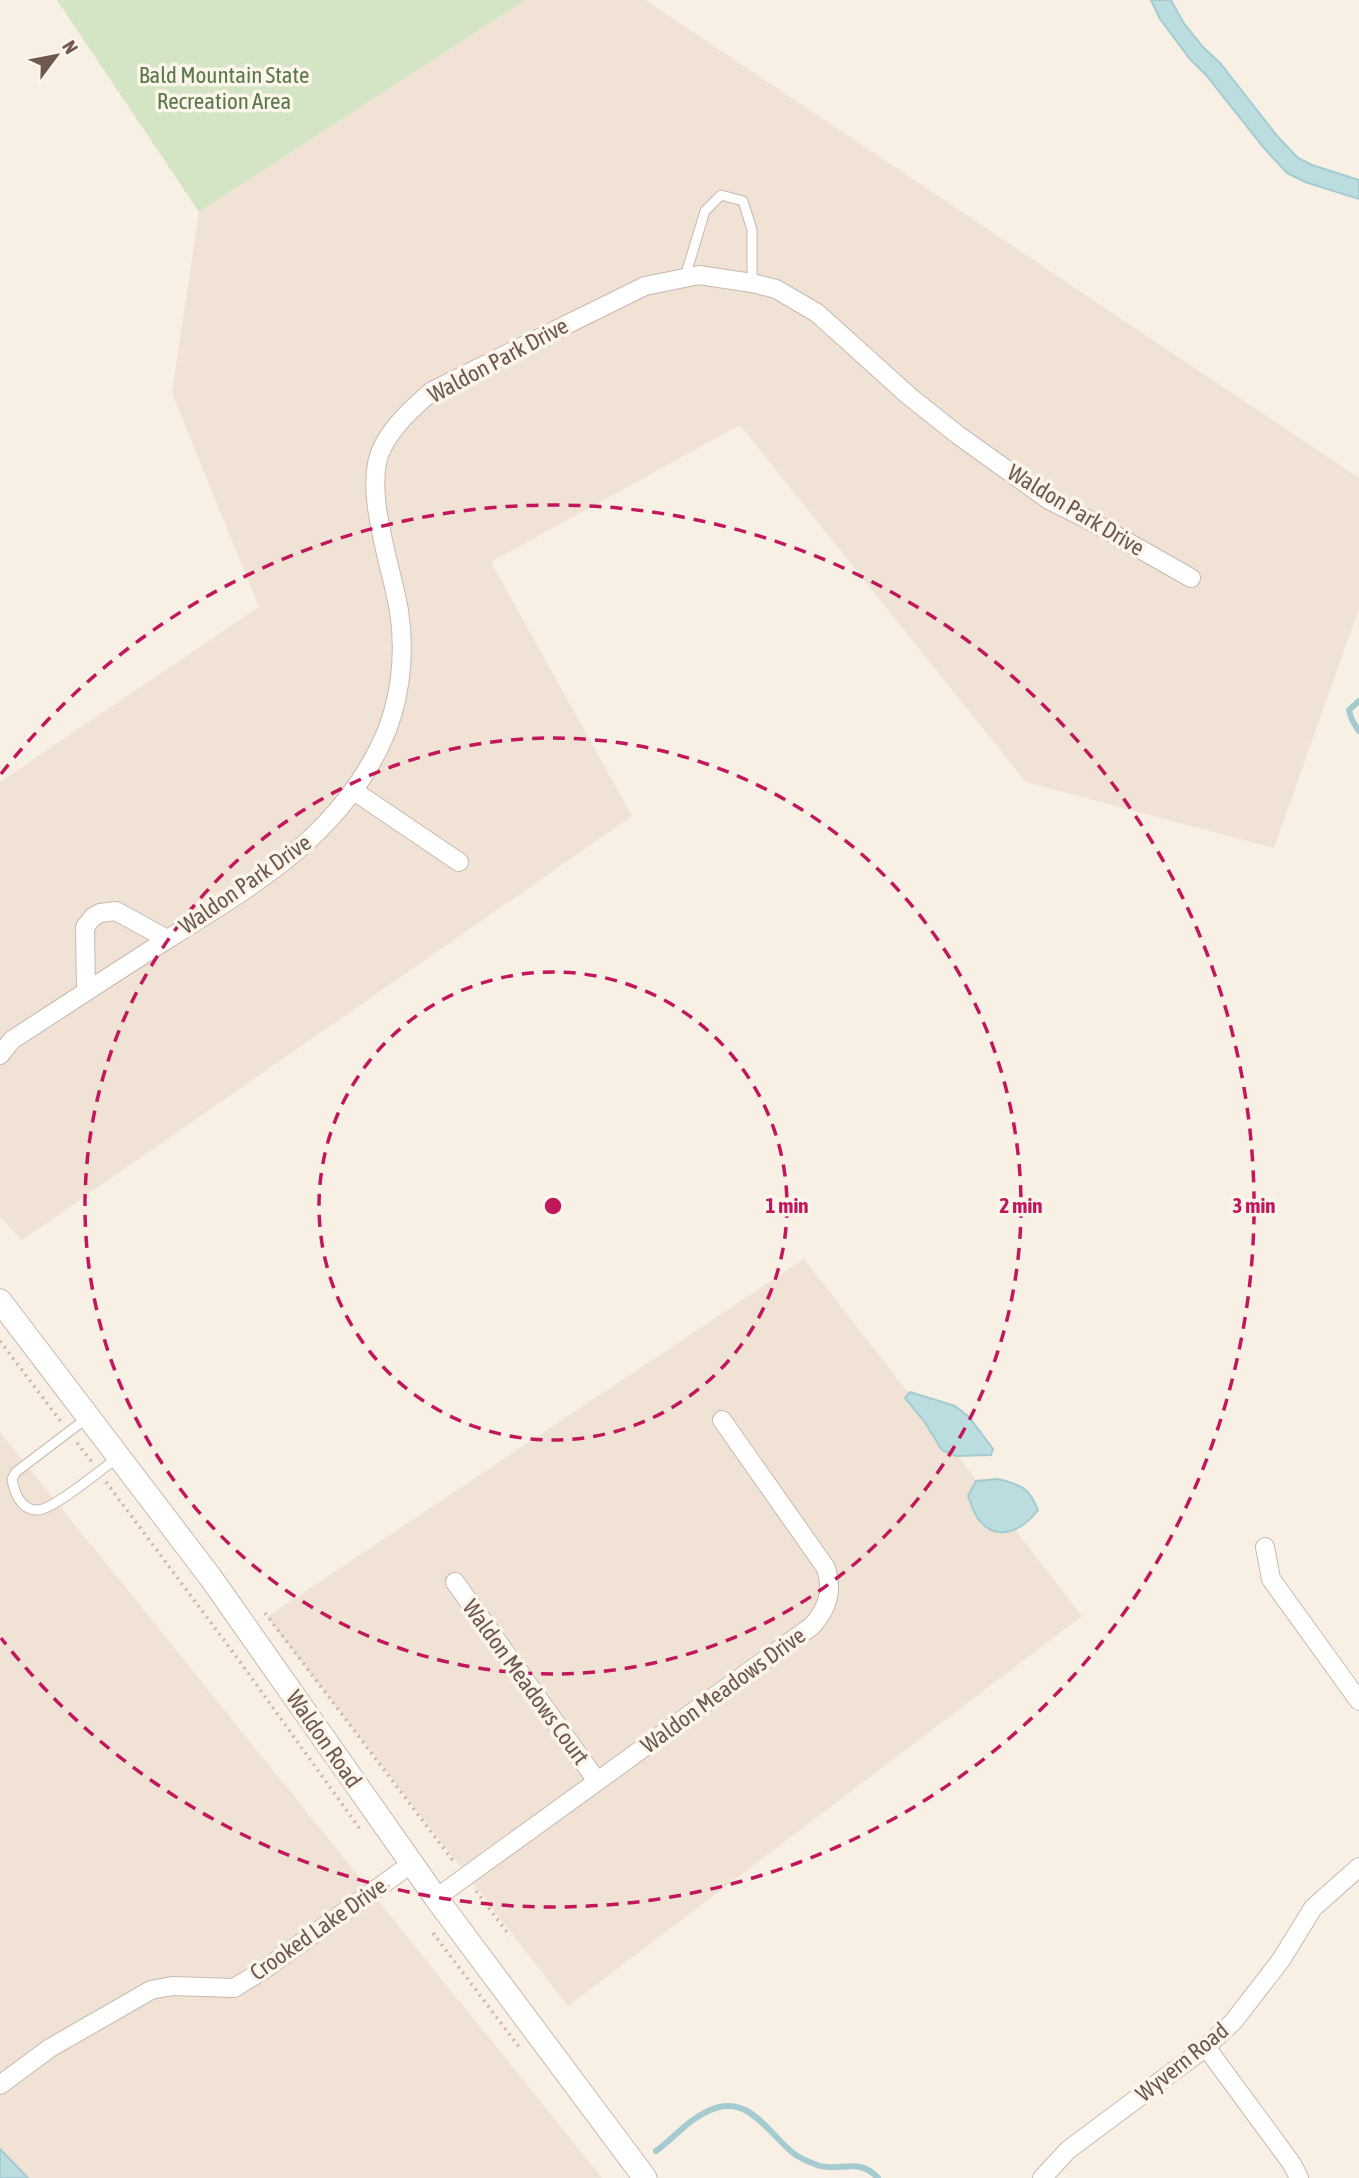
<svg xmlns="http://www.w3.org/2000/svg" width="1359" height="2178" font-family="'Asap Condensed',sans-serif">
<rect width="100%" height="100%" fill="#f9f0e5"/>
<g fill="#f0e2d5">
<path d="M 525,0 L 645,0 L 1359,478 L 1359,608 L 1274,848 L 1026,782 L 740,425 L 491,562 L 632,816 L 22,1240 L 0,1217 L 0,782 L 259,607 L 172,393 L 199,212 Z"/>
<path d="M 804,1259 L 1082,1616 L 568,2006 L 267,1617 Z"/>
<path d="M 0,1432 L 602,2178 L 0,2178 Z"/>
</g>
<path fill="#d4e5c6" d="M 57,0 L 525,0 L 199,212 Z"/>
<g fill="#bcdde0" stroke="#a4ccd0" stroke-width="2">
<path d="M 1151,0 L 1171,0 L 1183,22 L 1203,47 L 1220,63 L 1278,137 L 1298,158 L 1312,165 L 1359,180 L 1359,199 L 1305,182 L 1287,173 L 1264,148 L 1206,75 L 1190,59 L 1160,19 Z"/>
<path d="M 910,1392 L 955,1406 L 969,1417 L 993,1449 L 991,1455 L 956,1456 L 942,1450 L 924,1421 L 905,1398 Z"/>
<path d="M 998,1479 C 1021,1485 1029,1487 1038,1510 C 1022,1531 995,1544 977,1517 C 973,1511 971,1503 968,1496 L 976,1481 Z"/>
<path d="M 0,2149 L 28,2178 L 0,2178 Z"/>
</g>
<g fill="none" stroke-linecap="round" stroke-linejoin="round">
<g stroke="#a4ccd0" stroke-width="6">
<path d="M 1359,701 L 1349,710 L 1352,720 L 1359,731"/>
<path d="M 656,2151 C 674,2138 688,2120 708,2111 C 748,2092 766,2131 793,2153 C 799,2158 809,2162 817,2165 C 840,2173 858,2156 878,2178"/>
</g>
<g stroke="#c9b8ad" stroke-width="11">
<g id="service">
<path d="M 685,277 L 705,211 L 721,195 L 743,201 L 752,230 L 752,283"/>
<path d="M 87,1418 L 16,1472 L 12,1479 C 14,1492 21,1511 38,1510 C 54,1509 102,1469 117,1458"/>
</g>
</g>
<g stroke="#c9b8ad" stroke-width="20">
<g id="minor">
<path d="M 354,791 L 459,862"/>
<path d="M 86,991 L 85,927 L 93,917 L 100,913 L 116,911 L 167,939"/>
<path d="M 0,1055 L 12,1040 C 64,1006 116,972 168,939 C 253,885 334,840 380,746 C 400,706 406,656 399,611 C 392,567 361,486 383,446 C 395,423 414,407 432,391 L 645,286 L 699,275 L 752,283 L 776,289 L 817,313 L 909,396 L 958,435 L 1049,500 L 1087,519 L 1191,578"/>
<path d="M 1265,1547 L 1271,1579 L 1359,1701"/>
<path d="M 455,1582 L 597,1781"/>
<path d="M 436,1898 L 812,1626 C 828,1608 833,1591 826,1568 L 722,1420"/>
<path d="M 1206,2047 L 1292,2164 L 1299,2178"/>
<path d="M 0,2085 L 50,2048 L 151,1990 L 172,1986 L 234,1988 L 265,1969 L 411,1864"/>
<path d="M 1042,2178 L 1068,2150 L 1206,2047 L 1233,2022 L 1281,1960 L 1313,1908 L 1359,1867"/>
</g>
</g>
<g stroke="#c9b8ad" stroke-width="25">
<path id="tertiary" d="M 0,1301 L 211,1578 L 436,1898 L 645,2178"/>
</g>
<g stroke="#cfb2a4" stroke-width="3.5" stroke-dasharray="2 5" stroke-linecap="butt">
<path d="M 0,1341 L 62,1423"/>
<path d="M 77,1443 L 92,1462"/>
<path d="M 106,1482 L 238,1659 L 360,1829"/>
<path d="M 265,1613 L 454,1862"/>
<path d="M 476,1891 L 510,1936"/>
<path d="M 433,1933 L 519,2047"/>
</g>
<use href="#service" stroke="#fff" stroke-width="9"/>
<use href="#minor" stroke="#fff" stroke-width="18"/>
<use href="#tertiary" stroke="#fff" stroke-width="23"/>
</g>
<g fill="none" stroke="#c2185b" stroke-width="3.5" stroke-dasharray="12 9">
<circle cx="553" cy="1206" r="234"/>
<circle cx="553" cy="1206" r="468"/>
<path d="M1 774A701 701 0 1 1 1 1638"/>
</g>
<g text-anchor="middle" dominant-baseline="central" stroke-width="7" stroke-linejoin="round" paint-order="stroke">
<g font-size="23" fill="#5a794a" stroke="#fcf5eb">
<text x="224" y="75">Bald Mountain State<tspan x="224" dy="26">Recreation Area</tspan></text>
</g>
<g font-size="23" fill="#6f584e" stroke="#fcf5eb">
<text transform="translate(498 360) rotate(-28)">Waldon Park Drive</text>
<text transform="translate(1076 510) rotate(31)">Waldon Park Drive</text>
<text transform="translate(245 884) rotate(-35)">Waldon Park Drive</text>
<text transform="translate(526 1682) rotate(54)">Waldon Meadows Court</text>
<text transform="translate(723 1690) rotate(-36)">Waldon Meadows Drive</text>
<text transform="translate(324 1739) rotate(55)">Waldon Road</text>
<text transform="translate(318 1929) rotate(-35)">Crooked Lake Drive</text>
<text transform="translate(1182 2062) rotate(-39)">Wyvern Road</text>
</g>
</g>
<circle cx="553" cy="1206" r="10" fill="#c2185b" stroke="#fcf5eb" stroke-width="3.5"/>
<g font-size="21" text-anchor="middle" font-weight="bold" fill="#c2185b" stroke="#fcf5eb" stroke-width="7" stroke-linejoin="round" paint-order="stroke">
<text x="787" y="1213">1 min</text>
<text x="1021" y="1213">2 min</text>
<text x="1254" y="1213">3 min</text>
</g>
<g transform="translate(56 56) rotate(58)" stroke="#fcf5eb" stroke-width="5" paint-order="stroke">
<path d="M0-5L12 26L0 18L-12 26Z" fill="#6f584e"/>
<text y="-10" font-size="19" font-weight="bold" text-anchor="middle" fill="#6f584e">N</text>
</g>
</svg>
